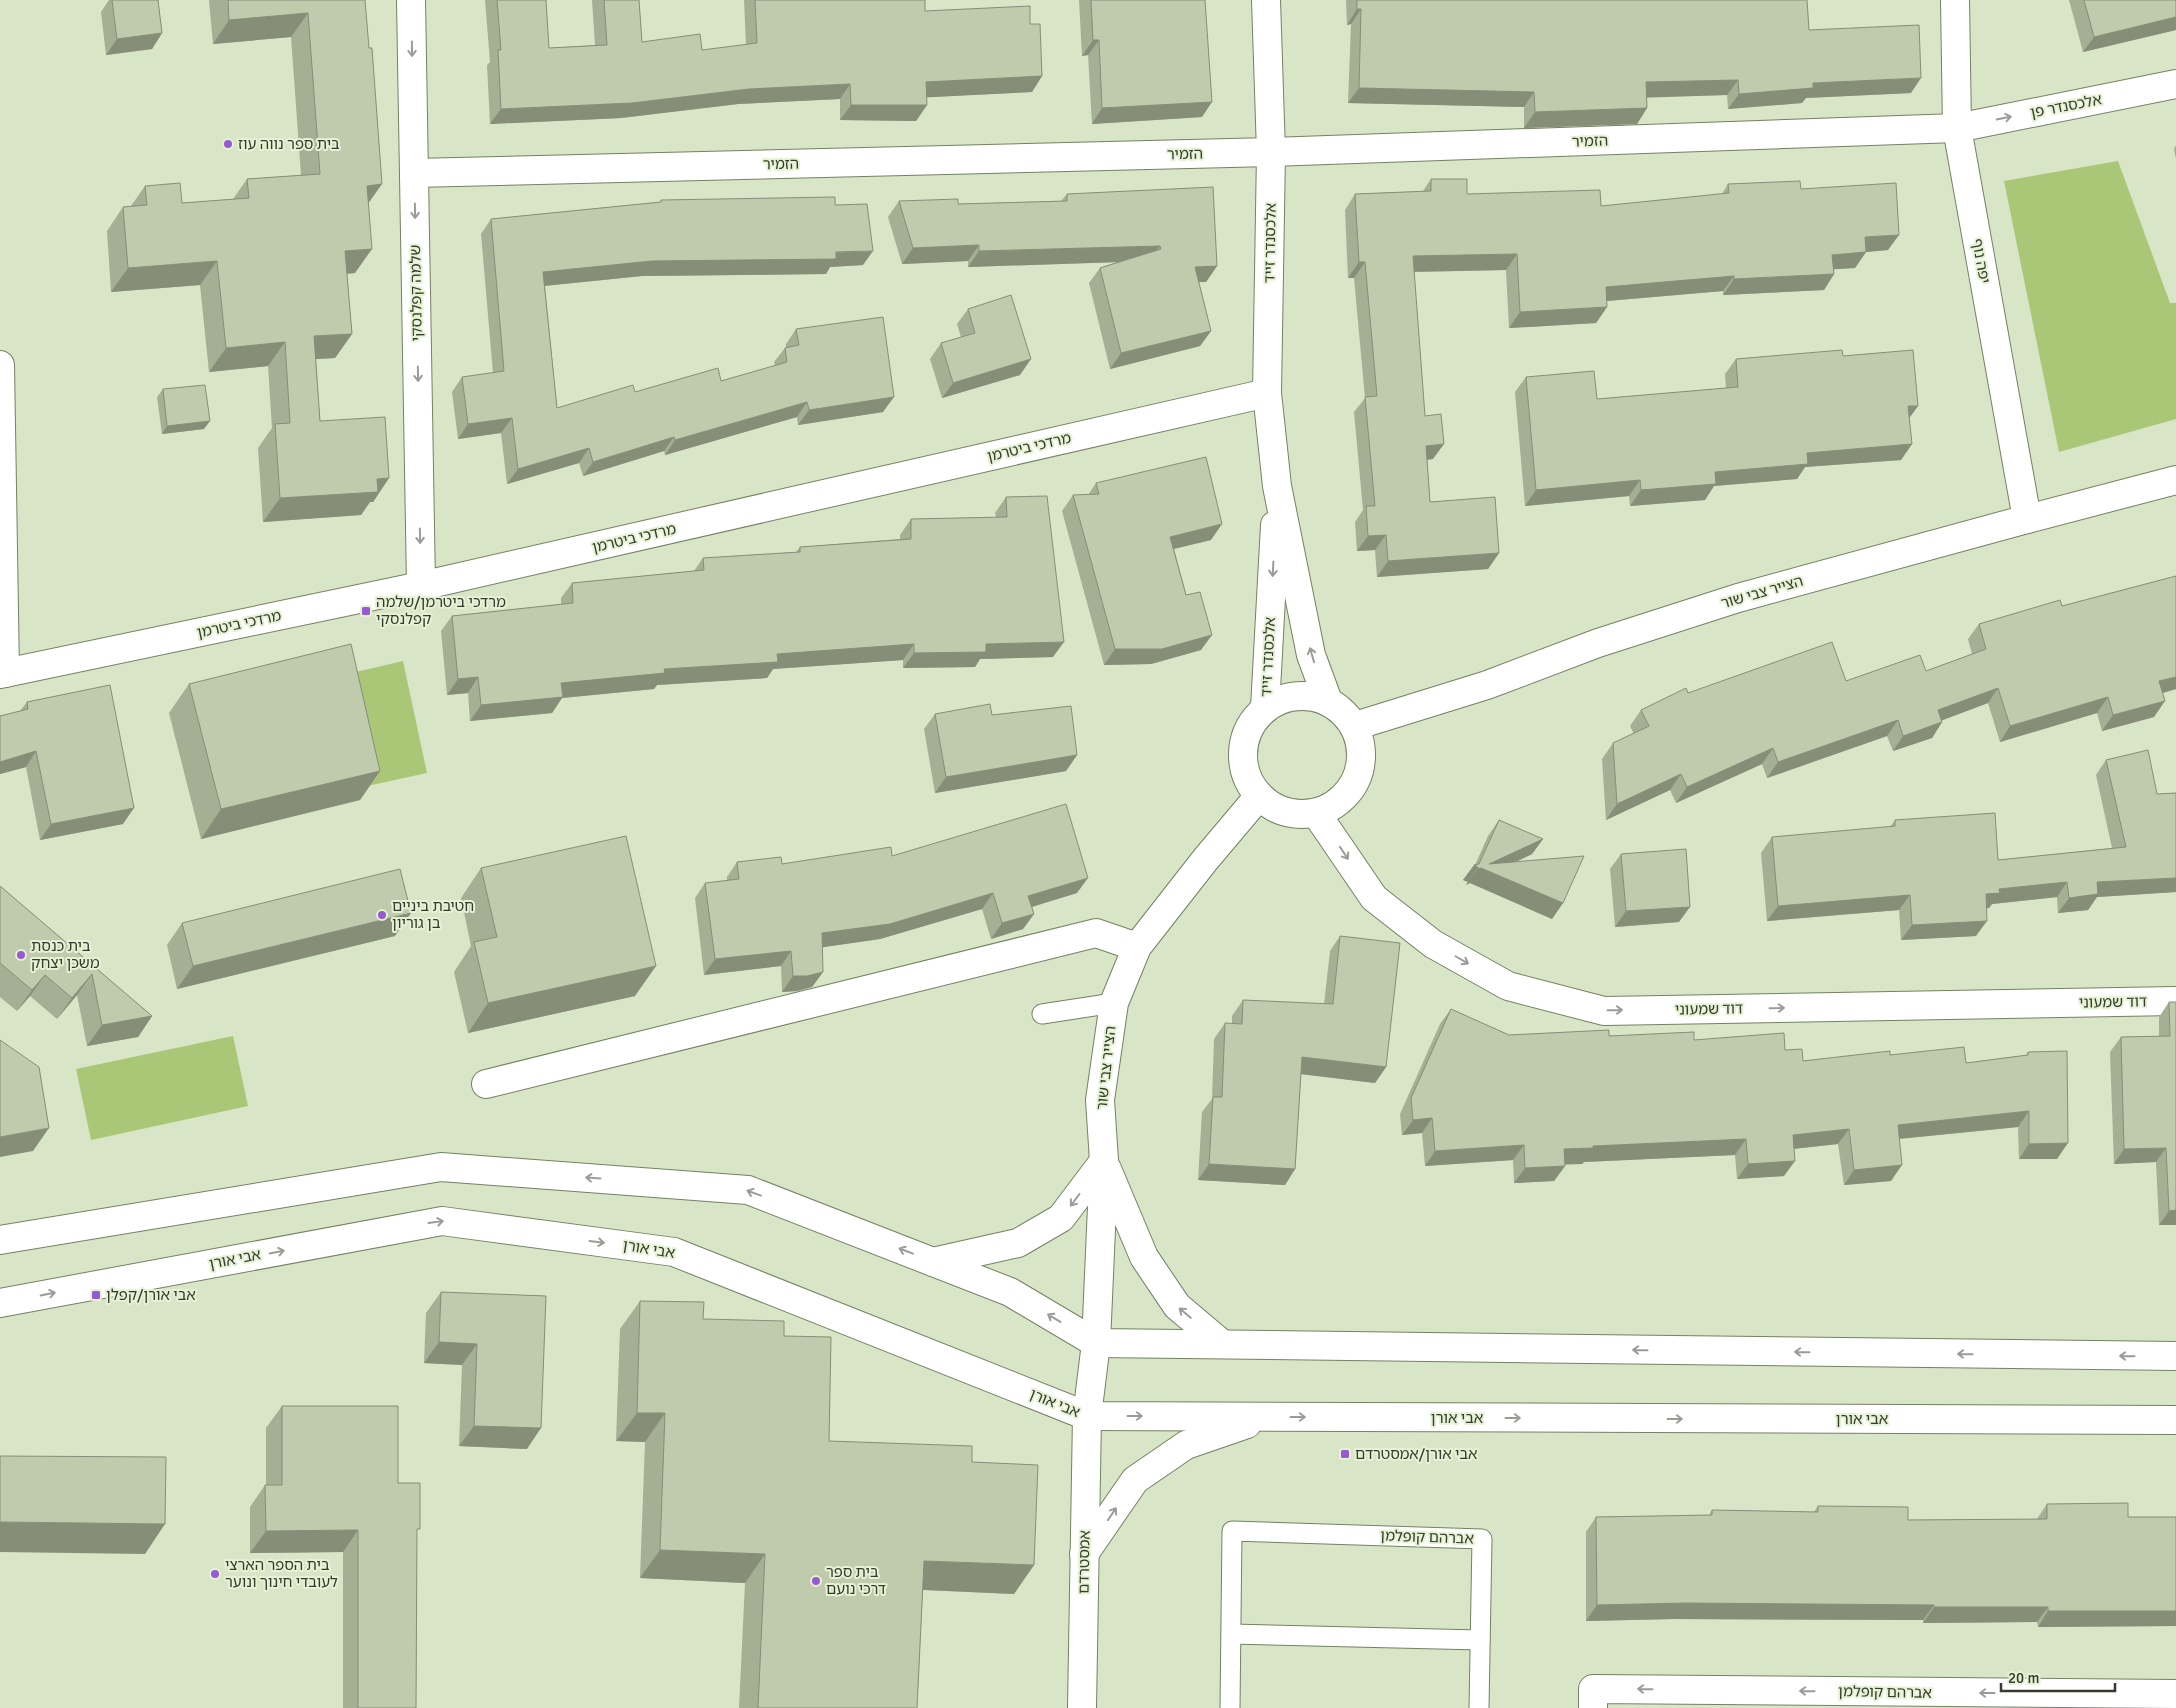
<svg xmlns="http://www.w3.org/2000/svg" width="2176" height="1708" font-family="Signika,'Noto Sans Hebrew',sans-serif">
<rect width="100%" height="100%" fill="#d8e5c6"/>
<g fill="#a9c777">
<path d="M 2118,161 L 2170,303 L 2176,303 L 2176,419 L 2059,452 L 2004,181 Z"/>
<path d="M 403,661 L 427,773 L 367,786 L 343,675 Z"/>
<path d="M 233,1036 L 248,1106 L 91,1140 L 76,1069 Z"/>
</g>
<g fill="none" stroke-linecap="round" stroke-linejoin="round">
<g stroke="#758164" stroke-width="21">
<g id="service">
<path d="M 1042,1014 L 1114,1003"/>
<path d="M 1231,1634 L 1480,1640"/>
<path d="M 1230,1708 L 1232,1531 L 1482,1539 L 1479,1708"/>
</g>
</g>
<g stroke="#758164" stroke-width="30">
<g id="minor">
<path d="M 411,0 L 421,586"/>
<path d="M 414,173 L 1271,152 L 1957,128 L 2176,84"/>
<path d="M 2027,519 L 2176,480"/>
<path d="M 1316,813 L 1374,898 L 1433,944 L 1508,986 L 1604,1011 L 2176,1001"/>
<path d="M 486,1084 L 1096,933 L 1137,947"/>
<path d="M 1082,1708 L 1087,1416"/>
<path d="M 1593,1708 L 1593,1689 L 2176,1694"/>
</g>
</g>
<g stroke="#758164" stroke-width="30">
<g id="tertiary">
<path d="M 1266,0 L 1271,152 L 1267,393 L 1277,486 L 1311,655 L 1328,701"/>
<path d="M 0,365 L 5,673"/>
<path d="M 0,674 L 421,586 L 1267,393"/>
<circle cx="1302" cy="755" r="59"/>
<path d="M 1265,708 L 1275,525"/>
<path d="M 1355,726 L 1487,685 L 1598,643 L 1738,598 L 2027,519 L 1957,128 L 1955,0"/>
<path d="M 1107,1169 L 1144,1257 L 1177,1306 L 1222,1344"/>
<path d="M 0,1240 L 441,1167 L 748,1190 L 1010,1292 L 1096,1343 L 2176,1356"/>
<path d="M 933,1262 L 1018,1243 L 1061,1218 L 1104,1161"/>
<path d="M 0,1303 L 442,1221 L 674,1252 L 1087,1416 L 2176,1420"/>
<path d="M 1087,1416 L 1096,1343 L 1104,1161 L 1100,1100 L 1114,1003 L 1137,947 L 1205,860 L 1259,796"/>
<path d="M 1084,1554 L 1135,1480 L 1186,1445 L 1247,1424"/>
</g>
</g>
<use href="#service" stroke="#fff" stroke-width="19"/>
<use href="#minor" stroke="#fff" stroke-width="28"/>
<use href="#tertiary" stroke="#fff" stroke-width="28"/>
</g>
<g fill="#a4af94">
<path d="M 109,0 L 158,0 L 162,33 L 152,49 L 106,55 L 101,12 Z"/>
<path d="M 209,0 L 365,0 L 369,203 L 355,273 L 347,274 L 352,334 L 335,358 L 316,359 L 320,421 L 389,478 L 373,502 L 370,502 L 361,515 L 263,522 L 258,448 L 272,428 L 268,366 L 209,372 L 200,285 L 111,292 L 107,231 L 123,207 L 131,206 L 145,186 L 182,203 L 233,199 L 247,179 L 301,175 L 291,37 L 213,44 Z"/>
<path d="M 485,0 L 546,0 L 549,48 L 595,45 L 592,0 L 639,0 L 642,42 L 702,50 L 746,45 L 744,0 L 925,0 L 925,11 L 1030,24 L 1042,76 L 1032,92 L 926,97 L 927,105 L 916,121 L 840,120 L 840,99 L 738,104 L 621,118 L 490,124 L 487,65 L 490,62 Z"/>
<path d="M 1079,0 L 1205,0 L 1202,117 L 1092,124 L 1088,55 L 1082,56 Z"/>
<path d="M 1346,0 L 1807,0 L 1809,30 L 1911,93 L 1806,98 L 1802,103 L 1728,109 L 1727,95 L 1647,97 L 1647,108 L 1637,124 L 1524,128 L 1524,107 L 1348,103 L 1351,24 L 1347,25 Z"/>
<path d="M 2069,0 L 2176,0 L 2176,30 L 2083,52 Z"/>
<path d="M 2176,145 L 2176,159 L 2174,149 Z"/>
<path d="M 1431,179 L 1467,194 L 1601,206 L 1722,194 L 1728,184 L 1801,189 L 1888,250 L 1866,252 L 1855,268 L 1834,269 L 1834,274 L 1824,290 L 1723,295 L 1723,291 L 1607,301 L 1607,307 L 1596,323 L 1509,328 L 1506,270 L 1414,272 L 1425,416 L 1433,459 L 1427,460 L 1430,502 L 1499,553 L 1488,569 L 1377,577 L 1375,550 L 1357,551 L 1355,522 L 1363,510 L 1354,412 L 1365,398 L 1354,278 L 1348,278 L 1345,210 L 1355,194 L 1423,191 Z"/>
<path d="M 1067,194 L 1217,266 L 1206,282 L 1199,282 L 1211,331 L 1200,346 L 1110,369 L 1089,283 L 1100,268 L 1117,262 L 968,267 L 968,261 L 902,264 L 888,217 L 899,201 L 958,204 L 1061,201 Z"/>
<path d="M 661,200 L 835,205 L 863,265 L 830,267 L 826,274 L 642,276 L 545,286 L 557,408 L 635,392 L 721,381 L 775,366 L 774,362 L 785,348 L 786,347 L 786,344 L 796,329 L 883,412 L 798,425 L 797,417 L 665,455 L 664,451 L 583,476 L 579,463 L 507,484 L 501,433 L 458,439 L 452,392 L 462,377 L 493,373 L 481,234 L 491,219 L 660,202 Z"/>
<path d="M 968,309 L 1020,375 L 942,398 L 930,359 L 941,343 L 961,337 L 957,324 Z"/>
<path d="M 1843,356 L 1918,406 L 1909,418 L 1912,444 L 1901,460 L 1805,467 L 1797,479 L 1714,486 L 1705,500 L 1630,506 L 1629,496 L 1525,506 L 1515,392 L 1526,377 L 1597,399 L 1726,388 L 1725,374 L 1736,359 Z"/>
<path d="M 163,389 L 204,429 L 162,434 L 157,397 Z"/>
<path d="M 1096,483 L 1211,540 L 1174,549 L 1201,650 L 1151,664 L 1104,665 L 1062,511 L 1073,495 L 1088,495 Z"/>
<path d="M 1006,497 L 1053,657 L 980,659 L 975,667 L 903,668 L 903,660 L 773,669 L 767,678 L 657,685 L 654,689 L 562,698 L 552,713 L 470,721 L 468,693 L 447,695 L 441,631 L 452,616 L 561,604 L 561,598 L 572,583 L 694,571 L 703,558 L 796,552 L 800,547 L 900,539 L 900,535 L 911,519 L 996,517 L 995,513 Z"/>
<path d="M 2176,576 L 2176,689 L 2163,693 L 2154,717 L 2102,731 L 2097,713 L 2000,742 L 1988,703 L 1942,720 L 1942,722 L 1932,738 L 1893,751 L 1887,736 L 1767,778 L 1762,764 L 1676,803 L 1670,790 L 1606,820 L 1602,759 L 1613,743 L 1634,734 L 1630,726 L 1641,710 L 1688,693 L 1846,681 L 1926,671 L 1972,654 L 1968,639 L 1979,624 L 2062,606 Z"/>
<path d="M 189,684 L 380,771 L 360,800 L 201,839 L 169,713 Z"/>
<path d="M 27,702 L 123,824 L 40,840 L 26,767 L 0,774 L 0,716 L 20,711 Z"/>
<path d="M 935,714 L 992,715 L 1077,755 L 1066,771 L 935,793 L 924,729 Z"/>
<path d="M 2106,760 L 2157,794 L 2176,793 L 2176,892 L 2097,897 L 2088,910 L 2058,913 L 2057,897 L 1992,904 L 1989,908 L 1986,908 L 1976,936 L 1901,940 L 1899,910 L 1767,921 L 1761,853 L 1772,837 L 1890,827 L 1895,820 L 1998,860 L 2112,848 L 2096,775 Z"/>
<path d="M 1499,820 L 1543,839 L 1532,854 L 1516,862 L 1563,903 L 1552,919 L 1470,883 L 1466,885 L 1468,882 L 1463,880 L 1475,865 L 1488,836 Z"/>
<path d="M 1621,854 L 1679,922 L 1615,927 L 1610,869 Z"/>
<path d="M 892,856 L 1077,893 L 1032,907 L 1034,914 L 1023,929 L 991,939 L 982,909 L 880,939 L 822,947 L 823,972 L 812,987 L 797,991 L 782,992 L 781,966 L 704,975 L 695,898 L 705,883 L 727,881 L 727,877 L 737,862 L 782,864 Z"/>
<path d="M 481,868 L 635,996 L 468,1033 L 454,972 L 471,946 L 461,898 Z"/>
<path d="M 0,886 L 152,1016 L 138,1037 L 87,1046 L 77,995 L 57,1019 L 30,996 L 17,1011 L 0,997 Z"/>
<path d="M 182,923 L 395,936 L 177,989 L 167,945 Z"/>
<path d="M 1340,936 L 1386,1067 L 1375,1083 L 1301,1074 L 1295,1169 L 1285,1185 L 1198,1180 L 1202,1112 L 1212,1099 L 1214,1039 L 1225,1023 L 1232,1024 L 1232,1016 L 1243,1000 L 1324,1004 L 1330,951 Z"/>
<path d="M 2169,1002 L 2176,1225 L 2159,1225 L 2156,1162 L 2114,1164 L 2110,1052 L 2121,1037 L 2159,1036 L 2159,1017 Z"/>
<path d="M 1451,1009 L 1509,1035 L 1609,1036 L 1694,1040 L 1785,1050 L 1803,1061 L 1890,1055 L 1966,1063 L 2026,1055 L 2028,1052 L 2057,1159 L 2019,1159 L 2018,1127 L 1899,1139 L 1891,1181 L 1844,1185 L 1838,1144 L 1794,1149 L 1784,1176 L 1737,1179 L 1735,1155 L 1584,1162 L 1582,1164 L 1565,1164 L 1565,1166 L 1554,1181 L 1514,1183 L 1513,1160 L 1425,1166 L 1422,1133 L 1402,1135 L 1400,1114 L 1440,1024 Z"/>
<path d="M 441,1292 L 546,1296 L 527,1449 L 459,1446 L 462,1365 L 424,1363 L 426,1313 Z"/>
<path d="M 640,1301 L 703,1319 L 784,1336 L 829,1441 L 972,1462 L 1034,1565 L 1014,1594 L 923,1590 L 917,1708 L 739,1708 L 745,1583 L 640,1578 L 645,1442 L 616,1441 L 620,1329 Z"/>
<path d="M 282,1406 L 398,1483 L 417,1535 L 416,1708 L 343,1708 L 343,1552 L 250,1553 L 250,1507 L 265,1485 L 266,1485 L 266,1428 Z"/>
<path d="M 2047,1504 L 2128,1517 L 2176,1517 L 2176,1626 L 2038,1627 L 2037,1622 L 1923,1623 L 1923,1620 L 1674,1619 L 1586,1621 L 1586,1532 L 1596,1517 L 1709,1515 L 1712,1510 L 1814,1512 L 1818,1506 L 1908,1520 L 2037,1519 Z"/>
</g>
<g fill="#868e78">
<path d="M 1357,9 L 1361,9 L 1351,24 L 1347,25 Z"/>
<path d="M 308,13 L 291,37 L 213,44 L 229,20 Z"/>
<path d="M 2176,17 L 2176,30 L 2083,52 L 2094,37 Z"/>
<path d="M 162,33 L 152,49 L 106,55 L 117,39 Z"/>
<path d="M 1093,40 L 1099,40 L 1088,55 L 1082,56 Z"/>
<path d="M 1042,76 L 1032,92 L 915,98 L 926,82 Z"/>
<path d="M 1921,78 L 1911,93 L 1806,98 L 1802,103 L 1728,109 L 1739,94 L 1813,83 Z"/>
<path d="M 1738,80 L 1727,95 L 1635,98 L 1646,82 Z"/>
<path d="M 850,84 L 840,99 L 738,104 L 621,118 L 490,124 L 501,109 L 749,89 Z"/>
<path d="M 1359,88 L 1534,92 L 1524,107 L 1348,103 Z"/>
<path d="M 1212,102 L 1202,117 L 1092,124 L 1102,108 Z"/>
<path d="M 851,105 L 927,105 L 916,121 L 840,120 Z"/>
<path d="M 1647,108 L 1637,124 L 1524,128 L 1535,112 Z"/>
<path d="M 382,184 L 365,208 L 367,186 Z"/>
<path d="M 1899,235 L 1888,250 L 1854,253 L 1865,237 Z"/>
<path d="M 979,245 L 968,261 L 902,264 L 913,248 Z"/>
<path d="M 1160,246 L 1150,261 L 968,267 L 979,251 Z"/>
<path d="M 372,249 L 355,273 L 328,275 L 345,251 Z"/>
<path d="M 873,251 L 863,265 L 830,267 L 826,274 L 642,276 L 533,287 L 543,272 L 652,261 Z"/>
<path d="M 1866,252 L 1855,268 L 1822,270 L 1832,255 Z"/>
<path d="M 1517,254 L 1506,270 L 1402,272 L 1413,256 Z"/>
<path d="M 217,261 L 200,285 L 111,292 L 128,268 Z"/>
<path d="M 1359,262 L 1365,262 L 1354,278 L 1348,278 Z"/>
<path d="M 1217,266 L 1206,282 L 1184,282 L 1195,267 Z"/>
<path d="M 1834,274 L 1824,290 L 1723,295 L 1734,279 Z"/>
<path d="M 1734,276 L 1723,291 L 1595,302 L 1606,287 Z"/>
<path d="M 1607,307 L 1596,323 L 1509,328 L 1520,312 Z"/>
<path d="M 1211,331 L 1200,346 L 1110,369 L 1121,353 Z"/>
<path d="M 352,334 L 335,358 L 298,360 L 314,336 Z"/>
<path d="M 285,342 L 268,366 L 209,372 L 226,348 Z"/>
<path d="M 1031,359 L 1020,375 L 942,398 L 953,383 Z"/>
<path d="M 894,397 L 883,412 L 798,425 L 809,410 Z"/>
<path d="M 807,402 L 797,417 L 665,455 L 675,440 Z"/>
<path d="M 1908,406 L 1918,406 L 1907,421 Z"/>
<path d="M 512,418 L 501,433 L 458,439 L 468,424 Z"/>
<path d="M 210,421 L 204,429 L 162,434 L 167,426 Z"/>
<path d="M 674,437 L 664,451 L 583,476 L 593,462 Z"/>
<path d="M 1444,444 L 1433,459 L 1415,461 L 1426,446 Z"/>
<path d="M 1912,444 L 1901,460 L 1805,467 L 1797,479 L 1714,486 L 1705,500 L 1630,506 L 1641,490 L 1715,472 L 1807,453 Z"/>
<path d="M 589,448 L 579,463 L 507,484 L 518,469 Z"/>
<path d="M 389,478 L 373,502 L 370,502 L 361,515 L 263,522 L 280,498 L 377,479 Z"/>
<path d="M 1640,480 L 1629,496 L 1525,506 L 1536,490 Z"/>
<path d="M 1222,524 L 1211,540 L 1160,552 L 1170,537 Z"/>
<path d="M 1386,535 L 1375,550 L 1357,551 L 1368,536 Z"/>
<path d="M 1499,553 L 1488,569 L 1377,577 L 1388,561 Z"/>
<path d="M 1212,635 L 1201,650 L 1151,664 L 1104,665 L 1115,649 Z"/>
<path d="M 1064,642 L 1053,657 L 980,659 L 975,667 L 903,668 L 914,653 L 986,644 Z"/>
<path d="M 914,644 L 903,660 L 773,669 L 767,678 L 657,685 L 654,689 L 562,698 L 552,713 L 470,721 L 481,705 L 561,683 L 777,654 Z"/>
<path d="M 478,677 L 468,693 L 447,695 L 458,679 Z"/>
<path d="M 2176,677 L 2176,689 L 2149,697 L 2159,681 Z"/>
<path d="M 1998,688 L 1988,703 L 1927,726 L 1938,710 Z"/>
<path d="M 2108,697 L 2097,713 L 2000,742 L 2010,726 Z"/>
<path d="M 2165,701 L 2154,717 L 2102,731 L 2113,715 Z"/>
<path d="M 1898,720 L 1887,736 L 1767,778 L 1778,762 Z"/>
<path d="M 1942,722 L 1932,738 L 1893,751 L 1903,736 Z"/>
<path d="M 1773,748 L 1762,764 L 1676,803 L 1687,787 Z"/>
<path d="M 36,751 L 26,767 L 0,774 L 0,762 Z"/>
<path d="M 1077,755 L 1066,771 L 935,793 L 946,777 Z"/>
<path d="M 380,771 L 360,800 L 201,839 L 221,809 Z"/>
<path d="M 1681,774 L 1670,790 L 1606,820 L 1617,804 Z"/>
<path d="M 134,808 L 123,824 L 40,840 L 51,824 Z"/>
<path d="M 1543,839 L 1532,854 L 1492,873 L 1563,903 L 1552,919 L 1470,883 L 1466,885 L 1477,869 Z"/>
<path d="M 1474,865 L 1478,867 L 1468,882 L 1463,880 Z"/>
<path d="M 1088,878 L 1077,893 L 1018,911 L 1028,896 Z"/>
<path d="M 2176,878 L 2176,892 L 2097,897 L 2088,910 L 2058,913 L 2069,898 L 2097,882 Z"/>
<path d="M 2067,882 L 2057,897 L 1992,904 L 1989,908 L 1975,909 L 1986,894 L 1999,889 Z"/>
<path d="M 993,893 L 982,909 L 880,939 L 811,949 L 822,933 Z"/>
<path d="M 1910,895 L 1899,910 L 1767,921 L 1778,906 Z"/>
<path d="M 1690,907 L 1679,922 L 1615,927 L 1626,911 Z"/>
<path d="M 411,913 L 395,936 L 177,989 L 193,966 Z"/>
<path d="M 1034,914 L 1023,929 L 991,939 L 1002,923 Z"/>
<path d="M 1987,921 L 1976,936 L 1901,940 L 1912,925 Z"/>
<path d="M 791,951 L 781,966 L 704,975 L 715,959 Z"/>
<path d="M 656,966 L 635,996 L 468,1033 L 488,1003 Z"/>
<path d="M 823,972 L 812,987 L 797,991 L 782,992 L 793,976 Z"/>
<path d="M 92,974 L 77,995 L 57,1019 L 72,998 Z"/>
<path d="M 45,975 L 30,996 L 17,1011 L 32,990 Z"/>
<path d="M 152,1016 L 138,1037 L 87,1046 L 102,1025 Z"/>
<path d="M 1302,1057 L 1386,1067 L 1375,1083 L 1292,1073 Z"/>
<path d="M 2029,1111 L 2018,1127 L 1887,1140 L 1898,1125 Z"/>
<path d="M 1432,1118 L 1422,1133 L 1402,1135 L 1413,1120 Z"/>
<path d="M 49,1128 L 33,1151 L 0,1157 L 0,1137 Z"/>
<path d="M 1849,1129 L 1838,1144 L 1782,1150 L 1793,1135 Z"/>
<path d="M 1746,1139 L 1735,1155 L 1584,1162 L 1582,1164 L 1553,1165 L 1564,1149 L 1593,1146 Z"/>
<path d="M 2068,1143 L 2057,1159 L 2019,1159 L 2029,1144 Z"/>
<path d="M 1524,1145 L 1513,1160 L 1425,1166 L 1435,1151 Z"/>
<path d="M 2166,1148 L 2156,1162 L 2114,1164 L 2124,1149 Z"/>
<path d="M 1795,1161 L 1784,1176 L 1737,1179 L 1748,1164 Z"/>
<path d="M 1209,1164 L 1295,1169 L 1285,1185 L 1198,1180 Z"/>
<path d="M 1902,1165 L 1891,1181 L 1844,1185 L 1854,1170 Z"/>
<path d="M 1565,1166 L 1554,1181 L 1514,1183 L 1525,1168 Z"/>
<path d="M 2176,1210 L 2176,1225 L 2159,1225 L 2169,1211 Z"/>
<path d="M 439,1342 L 477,1344 L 462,1365 L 424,1363 Z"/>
<path d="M 637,1413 L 665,1413 L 645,1442 L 616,1441 Z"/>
<path d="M 474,1426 L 541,1428 L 527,1449 L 459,1446 Z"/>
<path d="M 0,1522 L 165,1524 L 145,1554 L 0,1552 Z"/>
<path d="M 358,1530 L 343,1552 L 250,1553 L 266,1531 Z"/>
<path d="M 660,1550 L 765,1554 L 745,1583 L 640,1578 Z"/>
<path d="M 924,1561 L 1034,1565 L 1014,1594 L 904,1589 Z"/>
<path d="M 1685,1603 L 1934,1605 L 1923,1620 L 1674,1619 L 1586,1621 L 1597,1605 Z"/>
<path d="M 1934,1607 L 2048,1607 L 2037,1622 L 1923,1623 Z"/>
<path d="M 2048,1611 L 2176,1611 L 2176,1626 L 2038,1627 Z"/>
</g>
<g fill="#bfcbac" stroke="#868e78">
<path d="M 112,0 L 158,0 L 162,33 L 117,39 Z"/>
<path d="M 228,0 L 365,0 L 369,48 L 372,48 L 382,184 L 367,186 L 372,249 L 345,251 L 352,334 L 314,336 L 320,421 L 385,417 L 389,478 L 377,479 L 378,492 L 280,498 L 275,424 L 290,423 L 285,342 L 226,348 L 217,261 L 128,268 L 123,207 L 147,205 L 145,186 L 180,183 L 182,203 L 249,198 L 247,179 L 320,174 L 308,13 L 229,20 Z"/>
<path d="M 497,0 L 546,0 L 549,48 L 607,45 L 604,0 L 639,0 L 642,42 L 700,34 L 702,50 L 757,43 L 755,0 L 925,0 L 925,11 L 1030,6 L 1030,24 L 1040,24 L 1042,76 L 926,82 L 927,105 L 851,105 L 850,84 L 749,89 L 632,103 L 501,109 L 498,50 L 501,50 Z"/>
<path d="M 1091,0 L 1205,0 L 1212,102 L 1102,108 L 1099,40 L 1093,40 Z"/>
<path d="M 1357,0 L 1807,0 L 1809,30 L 1919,25 L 1921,78 L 1813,83 L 1813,88 L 1739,94 L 1738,80 L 1646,82 L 1647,108 L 1535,112 L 1534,92 L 1359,88 L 1361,9 L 1357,9 Z"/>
<path d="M 2084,0 L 2176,0 L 2176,17 L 2094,37 Z"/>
<path d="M 1431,179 L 1467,179 L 1467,194 L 1600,190 L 1601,206 L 1729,193 L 1728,184 L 1800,181 L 1801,189 L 1896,183 L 1899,235 L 1865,237 L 1866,252 L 1832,255 L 1834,274 L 1734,279 L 1734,276 L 1606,287 L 1607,307 L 1520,312 L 1517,254 L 1413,256 L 1425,416 L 1441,414 L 1444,444 L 1426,446 L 1430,502 L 1495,497 L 1499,553 L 1388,561 L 1386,535 L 1368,536 L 1366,506 L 1375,506 L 1365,397 L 1377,396 L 1365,262 L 1359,262 L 1355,194 L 1431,191 Z"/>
<path d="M 1213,187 L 1217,266 L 1195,267 L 1211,331 L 1121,353 L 1100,268 L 1161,249 L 1160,246 L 979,251 L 979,245 L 913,248 L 899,201 L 958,199 L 958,204 L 1067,201 L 1067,194 Z"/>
<path d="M 835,197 L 835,205 L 867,204 L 873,251 L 836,252 L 836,259 L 652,261 L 543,272 L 557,408 L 633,385 L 635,392 L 718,368 L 721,381 L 787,362 L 785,348 L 799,345 L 796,329 L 883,317 L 894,397 L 809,410 L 807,402 L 675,440 L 674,437 L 593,462 L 589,448 L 518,469 L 512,418 L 468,424 L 462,377 L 504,371 L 491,219 L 661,202 L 661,200 Z"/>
<path d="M 1011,295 L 1031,359 L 953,383 L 941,343 L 975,333 L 968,309 Z"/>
<path d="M 1842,350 L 1843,356 L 1913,350 L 1918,406 L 1908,406 L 1912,444 L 1807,453 L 1808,464 L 1715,472 L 1716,484 L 1641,490 L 1640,480 L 1536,490 L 1526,377 L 1594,371 L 1597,399 L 1738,387 L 1736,359 Z"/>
<path d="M 205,385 L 210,421 L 167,426 L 163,389 Z"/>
<path d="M 1206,457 L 1222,524 L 1170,537 L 1186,595 L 1200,592 L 1212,635 L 1162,649 L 1115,649 L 1073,495 L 1099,494 L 1096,483 Z"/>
<path d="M 1047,496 L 1064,642 L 986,644 L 986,652 L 914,653 L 914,644 L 777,654 L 778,662 L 664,669 L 665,673 L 561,683 L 563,697 L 481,705 L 478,677 L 458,679 L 452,616 L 573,603 L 572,583 L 704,570 L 703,558 L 800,552 L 800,547 L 911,539 L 911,519 L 1007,517 L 1006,497 Z"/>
<path d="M 2176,576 L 2176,677 L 2159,681 L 2165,701 L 2113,715 L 2108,697 L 2010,726 L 1998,688 L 1938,710 L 1942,722 L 1903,736 L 1898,720 L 1778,762 L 1773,748 L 1687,787 L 1681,774 L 1617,804 L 1613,743 L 1649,726 L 1641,710 L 1686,688 L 1688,693 L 1832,642 L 1846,681 L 1920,655 L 1926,671 L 1986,649 L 1979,624 L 2060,600 L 2062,606 Z"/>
<path d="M 351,644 L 380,771 L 221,809 L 189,684 Z"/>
<path d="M 110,685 L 134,808 L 51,824 L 36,751 L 0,762 L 0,716 L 28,709 L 27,702 Z"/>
<path d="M 990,704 L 992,715 L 1071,706 L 1077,755 L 946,777 L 935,714 Z"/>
<path d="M 2148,750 L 2157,794 L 2176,793 L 2176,878 L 2097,882 L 2098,894 L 2069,898 L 2067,882 L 1999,889 L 2000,893 L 1986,894 L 1987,921 L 1912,925 L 1910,895 L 1778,906 L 1772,837 L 1895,826 L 1895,820 L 1995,813 L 1998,860 L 2126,847 L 2106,760 Z"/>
<path d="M 1066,804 L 1088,878 L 1028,896 L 1034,914 L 1002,923 L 993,893 L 890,924 L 822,933 L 823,972 L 807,976 L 793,976 L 791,951 L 715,959 L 705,883 L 739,879 L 737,862 L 781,857 L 782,864 L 891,847 L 892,856 Z"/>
<path d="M 1499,820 L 1543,839 L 1489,864 L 1584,856 L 1563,903 L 1481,868 L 1477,869 L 1478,867 L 1474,865 L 1479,864 Z"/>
<path d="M 626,836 L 656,966 L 488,1003 L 474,942 L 497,937 L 481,868 Z"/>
<path d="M 1686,849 L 1690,907 L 1626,911 L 1621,854 Z"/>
<path d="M 400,869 L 411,913 L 193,966 L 182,923 Z"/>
<path d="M 0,886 L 152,1016 L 102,1025 L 92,974 L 72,998 L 45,975 L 32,990 L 0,963 Z"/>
<path d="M 1340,936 L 1400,943 L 1386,1067 L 1302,1057 L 1295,1169 L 1209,1164 L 1213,1097 L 1222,1097 L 1225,1023 L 1242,1024 L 1243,1000 L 1333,1004 Z"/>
<path d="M 2169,1002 L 2176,1002 L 2176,1210 L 2169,1211 L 2166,1148 L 2124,1149 L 2121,1037 L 2170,1036 Z"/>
<path d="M 1451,1009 L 1509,1035 L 1609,1030 L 1609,1036 L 1694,1032 L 1694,1040 L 1784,1033 L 1785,1050 L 1802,1049 L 1803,1061 L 1890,1051 L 1890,1055 L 1964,1047 L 1966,1063 L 2028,1055 L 2028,1052 L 2067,1051 L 2068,1143 L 2029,1144 L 2029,1111 L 1898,1125 L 1902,1165 L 1854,1170 L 1849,1129 L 1793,1135 L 1795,1161 L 1748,1164 L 1746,1139 L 1593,1146 L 1593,1148 L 1564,1149 L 1565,1166 L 1525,1168 L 1524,1145 L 1435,1151 L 1432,1118 L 1413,1120 L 1411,1098 Z"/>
<path d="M 0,1040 L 39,1067 L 49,1128 L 0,1137 Z"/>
<path d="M 441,1292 L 546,1296 L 541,1428 L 474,1426 L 477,1344 L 439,1342 Z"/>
<path d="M 640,1301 L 704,1302 L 703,1319 L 784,1321 L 784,1336 L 831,1337 L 829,1441 L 972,1446 L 972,1462 L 1038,1465 L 1034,1565 L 924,1561 L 917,1708 L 758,1708 L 765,1554 L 660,1550 L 665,1413 L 637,1413 Z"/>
<path d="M 282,1406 L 398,1406 L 398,1483 L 420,1483 L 420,1529 L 417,1529 L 416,1708 L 358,1708 L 358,1530 L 266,1531 L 265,1485 L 282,1485 Z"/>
<path d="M 0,1456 L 166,1457 L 165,1524 L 0,1522 Z"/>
<path d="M 2128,1503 L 2128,1517 L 2176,1517 L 2176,1611 L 2048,1611 L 2048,1607 L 1934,1607 L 1934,1605 L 1685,1603 L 1597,1605 L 1596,1517 L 1712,1515 L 1712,1510 L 1818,1512 L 1818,1506 L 1908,1507 L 1908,1520 L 2047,1519 L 2047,1504 Z"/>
</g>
<defs><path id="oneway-shaft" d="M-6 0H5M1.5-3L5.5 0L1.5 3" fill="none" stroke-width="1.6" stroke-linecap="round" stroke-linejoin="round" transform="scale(1.25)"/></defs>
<g stroke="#9a9d97">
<use href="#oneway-shaft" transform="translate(412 49) rotate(89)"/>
<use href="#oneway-shaft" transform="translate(2004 118) rotate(-11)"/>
<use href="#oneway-shaft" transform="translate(415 211) rotate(89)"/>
<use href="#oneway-shaft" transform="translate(418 374) rotate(89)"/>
<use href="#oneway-shaft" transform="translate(420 536) rotate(89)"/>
<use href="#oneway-shaft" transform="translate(1273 569) rotate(93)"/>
<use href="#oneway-shaft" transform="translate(1312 655) rotate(-106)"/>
<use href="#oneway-shaft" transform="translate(1344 853) rotate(56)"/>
<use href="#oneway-shaft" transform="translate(1462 960) rotate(30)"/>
<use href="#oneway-shaft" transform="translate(1777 1008) rotate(-1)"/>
<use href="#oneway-shaft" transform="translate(1615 1010) rotate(-1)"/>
<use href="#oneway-shaft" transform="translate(593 1178) rotate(-176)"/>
<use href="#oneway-shaft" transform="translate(754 1193) rotate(-160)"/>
<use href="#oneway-shaft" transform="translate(1075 1200) rotate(127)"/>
<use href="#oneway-shaft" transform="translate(436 1222) rotate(-8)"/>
<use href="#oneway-shaft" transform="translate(597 1242) rotate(7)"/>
<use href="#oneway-shaft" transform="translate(906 1251) rotate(-159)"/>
<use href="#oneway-shaft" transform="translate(277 1252) rotate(-11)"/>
<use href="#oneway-shaft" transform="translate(48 1294) rotate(-11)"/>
<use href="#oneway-shaft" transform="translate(1185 1313) rotate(-140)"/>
<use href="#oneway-shaft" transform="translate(1054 1318) rotate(-149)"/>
<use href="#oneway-shaft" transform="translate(1640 1350) rotate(-179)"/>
<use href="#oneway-shaft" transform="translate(1802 1352) rotate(-179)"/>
<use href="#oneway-shaft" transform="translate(1965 1354) rotate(-179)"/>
<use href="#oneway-shaft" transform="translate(2127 1356) rotate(-179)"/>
<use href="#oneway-shaft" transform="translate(1135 1416)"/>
<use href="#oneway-shaft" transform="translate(1298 1417)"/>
<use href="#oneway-shaft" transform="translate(1513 1418)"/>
<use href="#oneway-shaft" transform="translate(1675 1419)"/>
<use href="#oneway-shaft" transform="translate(1112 1514) rotate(-56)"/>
<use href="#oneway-shaft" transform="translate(1645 1689) rotate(-179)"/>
<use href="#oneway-shaft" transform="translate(1807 1691) rotate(-179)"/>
<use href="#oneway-shaft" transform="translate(1987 1693) rotate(-180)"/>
</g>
<g fill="#965bd2" stroke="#e5f2d3" stroke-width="2">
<circle cx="228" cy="144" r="5"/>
<rect x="361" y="606" width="10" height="10" rx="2.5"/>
<circle cx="382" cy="915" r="5"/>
<circle cx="21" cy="955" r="5"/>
<rect x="91" y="1290" width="10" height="10" rx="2.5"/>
<rect x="1340" y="1449" width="10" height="10" rx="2.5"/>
<circle cx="215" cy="1574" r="5"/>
<circle cx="816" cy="1581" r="5"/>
</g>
<g text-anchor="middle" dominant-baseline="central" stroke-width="4" stroke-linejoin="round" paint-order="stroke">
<g font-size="15" fill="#363b2f" stroke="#e5f2d3">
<text transform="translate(2066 106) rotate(-11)">אלכסנדר פן</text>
<text transform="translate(1590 141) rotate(-2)">הזמיר</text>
<text transform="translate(1185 154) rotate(-1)">הזמיר</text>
<text transform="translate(781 164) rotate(-1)">הזמיר</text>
<text transform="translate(1270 243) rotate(-89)">אלכסנדר זייד</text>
<text transform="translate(1981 261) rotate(80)">יפה נוף</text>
<text transform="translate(416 293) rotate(-91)">שלמה קפלנסקי</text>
<text transform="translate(1029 447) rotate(-13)">מרדכי ביטרמן</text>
<text transform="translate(634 538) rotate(-13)">מרדכי ביטרמן</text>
<text transform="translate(1762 592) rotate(-16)">הצייר צבי שור</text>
<text transform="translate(239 624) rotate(-12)">מרדכי ביטרמן</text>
<text transform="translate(1268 657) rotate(-87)">אלכסנדר זייד</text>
<text transform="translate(2113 1002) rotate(-1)">דוד שמעוני</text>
<text transform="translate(1709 1009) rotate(-1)">דוד שמעוני</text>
<text transform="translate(1106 1068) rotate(-84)">הצייר צבי שור</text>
<text transform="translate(649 1249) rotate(9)">אבי אורן</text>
<text transform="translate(235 1259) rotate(-11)">אבי אורן</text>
<text transform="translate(1055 1403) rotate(22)">אבי אורן</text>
<text x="1457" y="1418">אבי אורן</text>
<text x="1862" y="1419">אבי אורן</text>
<text transform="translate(1427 1537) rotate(2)">אברהם קופלמן</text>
<text transform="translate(1084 1562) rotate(-89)">אמסטרדם</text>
<text transform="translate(1885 1692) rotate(1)">אברהם קופלמן</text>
</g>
<g font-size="15" fill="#363b2f" stroke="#e5f2d3" text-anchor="start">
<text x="238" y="144">בית ספר נווה עוז</text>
<text x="376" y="602">מרדכי ביטרמן/שלמה<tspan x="376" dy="17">קפלנסקי</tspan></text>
<text x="392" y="906">חטיבת ביניים<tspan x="392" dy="17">בן גוריון</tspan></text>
<text x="31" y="946">בית כנסת<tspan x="31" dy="17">משכן יצחק</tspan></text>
<text x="106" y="1295">אבי אורן/קפלן</text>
<text x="1355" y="1454">אבי אורן/אמסטרדם</text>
<text x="225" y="1565">בית הספר הארצי<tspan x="225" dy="17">לעובדי חינוך ונוער</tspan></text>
<text x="826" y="1572">בית ספר<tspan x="826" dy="17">דרכי נועם</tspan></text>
</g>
</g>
<path d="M2001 1683v8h114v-8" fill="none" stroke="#363b2f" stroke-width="2.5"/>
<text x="2008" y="1683" font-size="15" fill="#363b2f" stroke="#e5f2d3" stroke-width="4" paint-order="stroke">20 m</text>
</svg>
